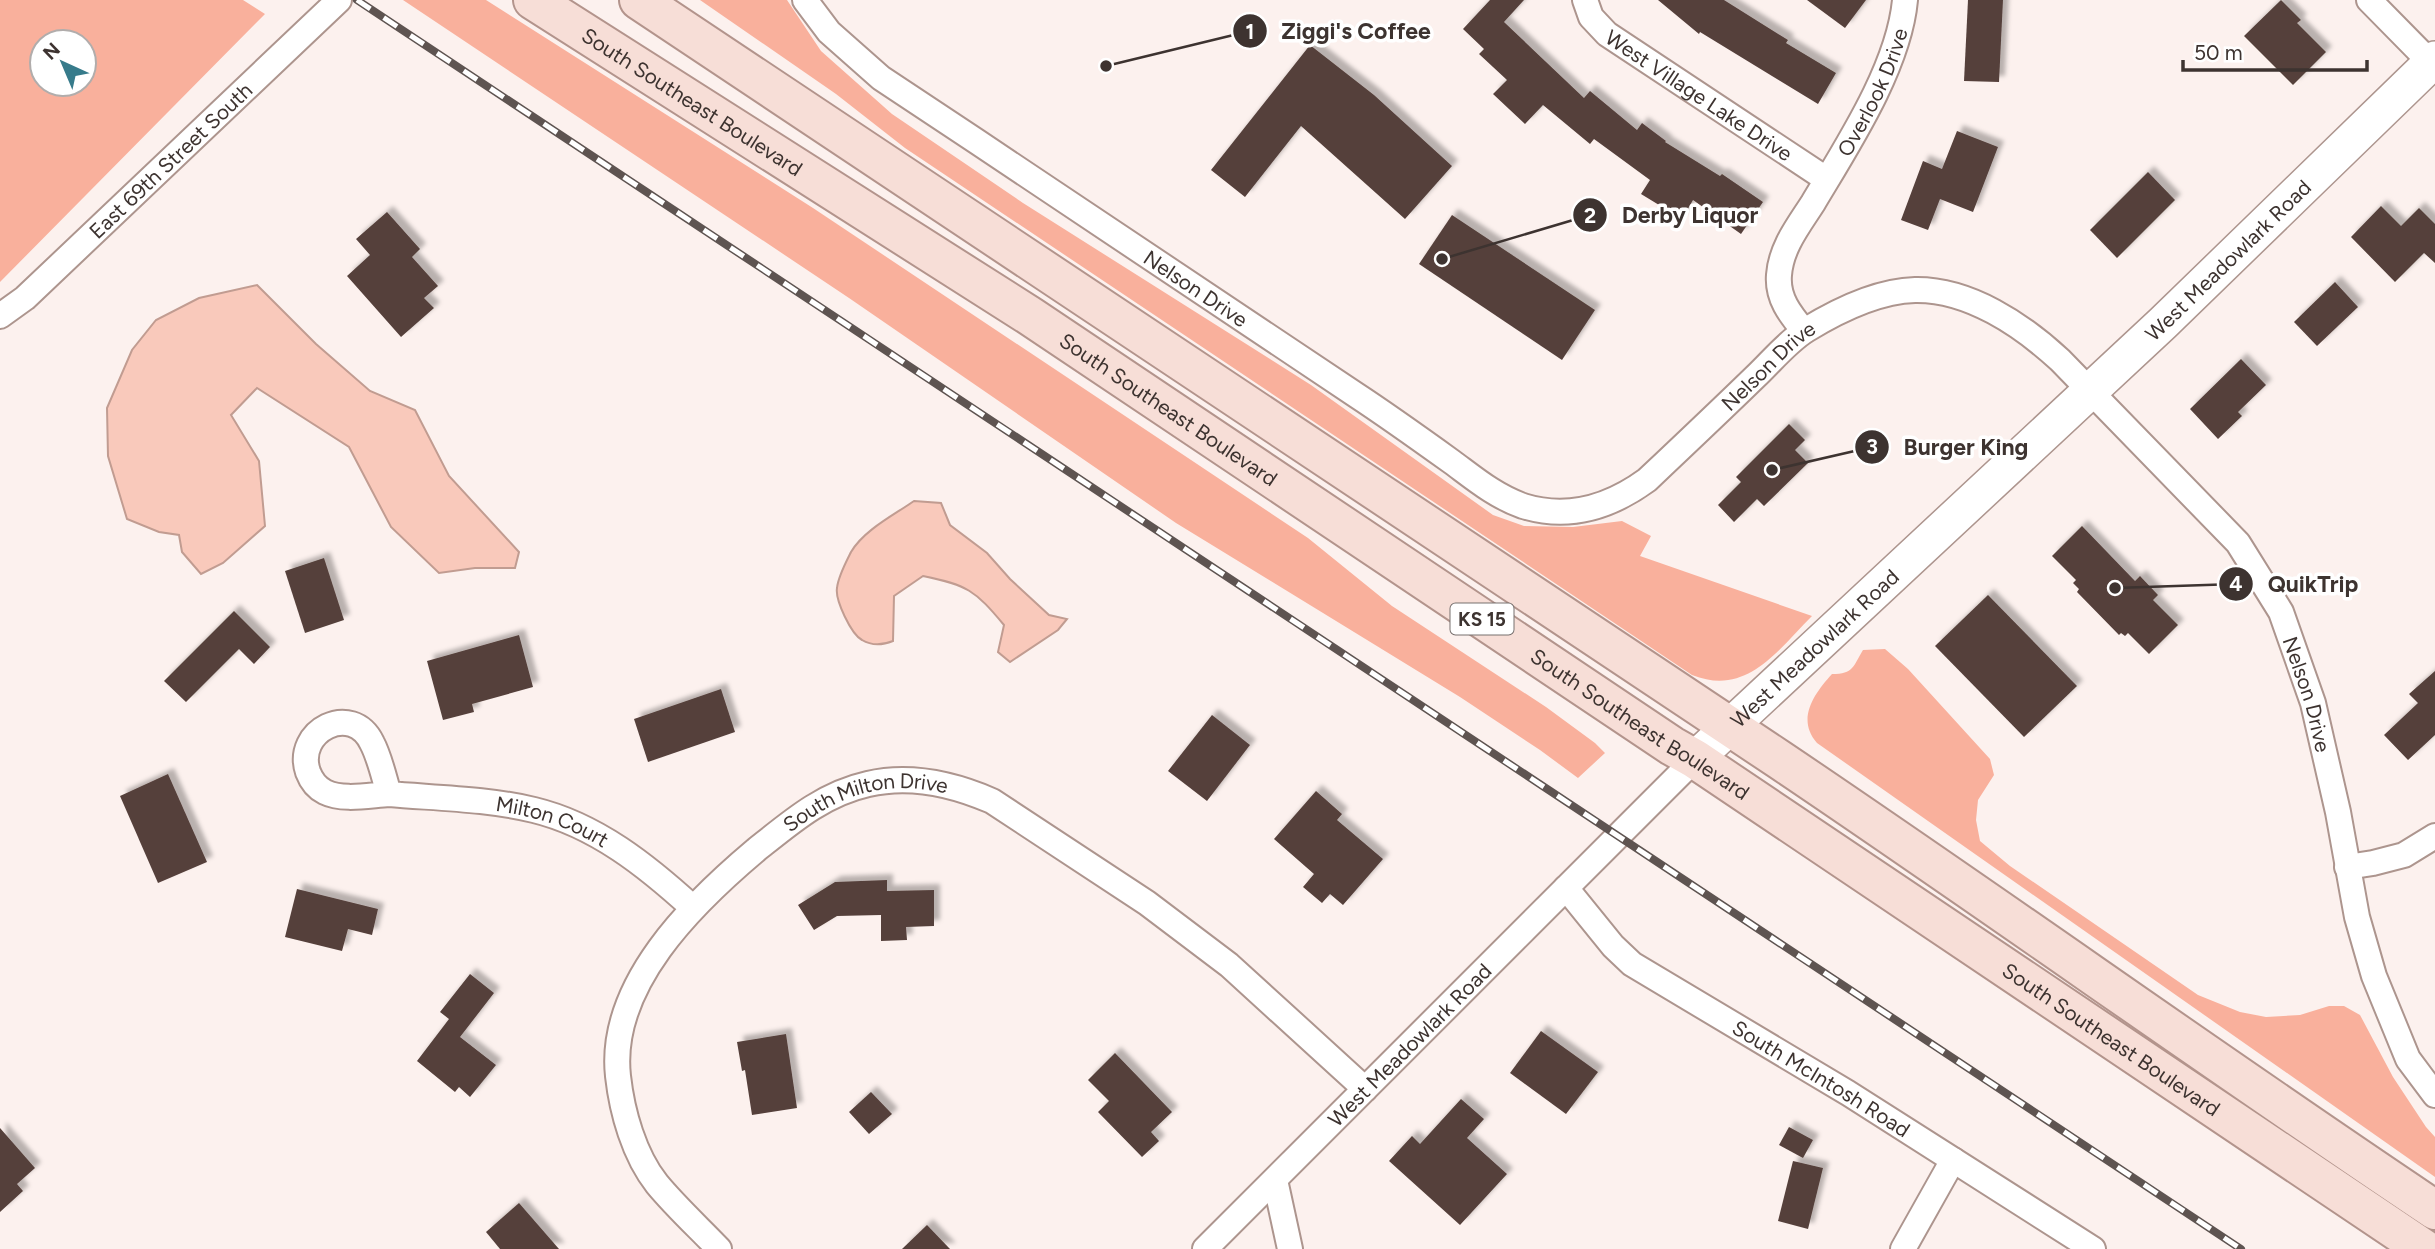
<svg xmlns="http://www.w3.org/2000/svg" width="2435" height="1249" font-family="Figtree,sans-serif">
<defs>
<filter id="shadow"><feDropShadow dx="6" dy="-6" stdDeviation="2" flood-color="#0004"/></filter>
</defs>
<rect width="100%" height="100%" fill="#fcf1ee"/>
<g fill="#f9b09c" fill-rule="evenodd">
<path d="M 0,0 L 243,0 L 265,14 L 0,282 ZM 42,42 L 84,42 L 84,84 L 42,84 Z"/>
<path d="M 403,0 L 486,0 L 813,208 L 1308,538 L 1392,606 L 1546,707 L 1595,743 L 1605,753 L 1578,778 L 1540,750 L 1460,697 L 1176,523 L 849,298 Z"/>
<path d="M 700,0 L 787,0 L 821,51 L 892,114 L 1023,203 L 1311,385 L 1493,515 L 1524,526 L 1573,527 L 1622,521 L 1651,536 L 1640,556 L 1812,616 C 1777,651 1747,697 1692,675 L 905,148 L 836,94 Z"/>
<path d="M 1885,649 L 1908,669 L 1990,759 L 1994,775 L 1978,800 L 1976,820 L 1980,841 L 2010,866 L 2198,995 L 2240,1012 L 2266,1017 L 2300,1015 L 2329,1006 L 2344,1006 L 2360,1015 L 2393,1077 L 2426,1127 L 2435,1137 L 2435,1177 L 1817,743 C 1796,719 1814,694 1832,674 C 1854,674 1853,666 1863,650 Z"/>
</g>
<g fill="#f9c9bb" stroke="#c19c91" stroke-width="2">
<path d="M 257,285 L 316,344 L 370,391 L 415,410 L 449,476 L 519,552 L 515,568 L 475,568 L 439,573 L 391,527 L 349,447 L 257,388 L 231,415 L 259,461 L 265,526 L 223,563 L 201,574 L 182,552 L 179,535 L 159,532 L 127,519 L 108,456 L 107,408 L 132,350 L 156,320 L 199,298 Z"/>
<path d="M 914,501 L 941,503 L 950,525 L 987,553 L 1010,579 L 1049,615 L 1067,619 L 1058,630 L 1010,662 L 998,652 L 1004,625 C 975,590 967,585 923,576 L 894,596 L 893,641 C 883,645 872,646 862,640 C 851,634 835,600 837,588 C 838,577 846,562 851,552 C 864,530 894,515 914,501 Z"/>
</g>
<g fill="#55403b" filter="url(#shadow)">
<path d="M 1490,0 L 1524,0 L 1504,22 L 1584,98 L 1590,91 L 1637,130 L 1642,123 L 1666,141 L 1665,142 L 1720,176 L 1722,174 L 1763,202 L 1741,234 L 1693,200 L 1682,219 L 1641,194 L 1650,180 L 1594,139 L 1590,144 L 1543,105 L 1525,124 L 1493,94 L 1507,80 L 1479,54 L 1484,49 L 1463,29 Z"/>
<path d="M 1658,0 L 1724,0 L 1788,40 L 1786,43 L 1836,73 L 1818,104 L 1700,32 L 1699,34 Z"/>
<path d="M 1807,0 L 1866,0 L 1845,28 Z"/>
<path d="M 1968,0 L 2003,0 L 1999,82 L 1964,81 Z"/>
<path d="M 2281,0 L 2301,20 L 2297,23 L 2326,52 L 2293,85 L 2244,36 Z"/>
<path d="M 1310,45 L 1374,95 L 1452,166 L 1405,219 L 1301,126 L 1245,197 L 1211,170 Z"/>
<path d="M 1957,131 L 1998,147 L 1973,212 L 1940,199 L 1928,230 L 1901,220 L 1923,161 L 1942,169 Z"/>
<path d="M 2148,172 L 2175,200 L 2117,258 L 2090,230 Z"/>
<path d="M 2381,206 L 2401,226 L 2419,208 L 2435,224 L 2435,263 L 2424,253 L 2395,282 L 2351,237 Z"/>
<path d="M 387,212 L 420,249 L 412,257 L 438,286 L 424,298 L 434,308 L 401,337 L 347,276 L 370,255 L 356,239 Z"/>
<path d="M 1452,215 L 1595,310 L 1562,360 L 1419,264 Z"/>
<path d="M 2335,282 L 2358,307 L 2317,346 L 2294,322 Z"/>
<path d="M 2241,359 L 2266,385 L 2238,412 L 2242,416 L 2218,439 L 2190,409 Z"/>
<path d="M 1789,424 L 1805,440 L 1795,450 L 1808,463 L 1764,506 L 1757,499 L 1734,522 L 1718,505 L 1741,482 L 1736,477 Z"/>
<path d="M 2082,526 L 2135,581 L 2140,576 L 2158,595 L 2153,600 L 2178,625 L 2149,654 L 2128,633 L 2125,636 L 2121,633 L 2119,635 L 2077,592 L 2079,589 L 2073,583 L 2076,580 L 2052,556 Z"/>
<path d="M 324,558 L 344,620 L 305,633 L 285,571 Z"/>
<path d="M 1988,595 L 2077,686 L 2024,737 L 1935,646 Z"/>
<path d="M 234,611 L 270,647 L 254,664 L 239,649 L 186,702 L 164,681 Z"/>
<path d="M 519,635 L 533,687 L 472,704 L 474,712 L 443,720 L 427,661 Z"/>
<path d="M 2435,671 L 2435,735 L 2408,760 L 2384,735 L 2418,703 L 2409,694 Z"/>
<path d="M 721,689 L 735,732 L 648,762 L 634,719 Z"/>
<path d="M 1212,715 L 1250,745 L 1207,801 L 1168,771 Z"/>
<path d="M 168,774 L 207,862 L 158,883 L 120,796 Z"/>
<path d="M 1316,791 L 1342,814 L 1337,820 L 1383,859 L 1343,905 L 1330,894 L 1322,903 L 1303,887 L 1314,874 L 1274,839 Z"/>
<path d="M 887,880 L 887,891 L 934,890 L 934,926 L 906,927 L 907,940 L 881,941 L 881,915 L 837,916 L 814,930 L 798,905 L 835,882 Z"/>
<path d="M 297,889 L 378,909 L 372,935 L 348,929 L 342,951 L 285,937 Z"/>
<path d="M 470,974 L 494,993 L 460,1037 L 496,1065 L 470,1097 L 459,1087 L 455,1092 L 417,1061 L 449,1019 L 440,1012 Z"/>
<path d="M 1541,1031 L 1598,1072 L 1566,1114 L 1510,1073 Z"/>
<path d="M 786,1034 L 797,1108 L 752,1115 L 745,1070 L 742,1071 L 737,1042 Z"/>
<path d="M 1115,1053 L 1172,1112 L 1151,1132 L 1159,1141 L 1142,1157 L 1098,1112 L 1109,1101 L 1088,1080 Z"/>
<path d="M 871,1092 L 892,1114 L 869,1134 L 849,1112 Z"/>
<path d="M 1461,1099 L 1484,1119 L 1467,1138 L 1507,1174 L 1460,1225 L 1389,1161 L 1412,1136 L 1420,1144 Z"/>
<path d="M 1789,1127 L 1813,1140 L 1803,1158 L 1779,1145 Z"/>
<path d="M 0,1128 L 35,1168 L 17,1184 L 23,1191 L 0,1212 Z"/>
<path d="M 1793,1161 L 1823,1168 L 1808,1229 L 1778,1221 Z"/>
<path d="M 519,1203 L 559,1249 L 500,1249 L 486,1232 Z"/>
<path d="M 927,1225 L 950,1249 L 902,1249 Z"/>
</g>
<g fill="none" stroke-linecap="round" stroke-linejoin="round">
<g stroke="#ad958e" stroke-width="28">
<g id="minor">
<path id="s1" d="M 805,0 L 829,32 L 881,78 C 1040,183 1198,290 1356,395 C 1388,416 1420,439 1452,462 C 1475,479 1495,496 1523,506 C 1568,520 1610,507 1647,480 C 1683,446 1719,412 1755,377 C 1771,362 1787,342 1806,330 C 1837,311 1877,291 1915,290 C 1969,289 2022,325 2060,360 L 2238,543 L 2281,612 L 2313,703 L 2338,812 L 2357,917 L 2374,976 L 2408,1059 L 2435,1095"/>
<path id="s2" d="M 1585,0 L 1591,17 L 1607,34 L 1826,179"/>
<path d="M 2369,0 L 2431,63"/>
<path id="s3" d="M 0,316 L 25,298 L 339,0"/>
<path id="s4" d="M 1804,331 C 1790,314 1777,298 1779,275 C 1781,247 1799,225 1813,203 C 1847,146 1899,67 1905,0"/>
<path id="s5" d="M 389,794 C 370,795 343,801 325,792 C 317,788 311,780 308,772 C 294,731 352,701 372,743 C 380,758 384,778 389,794 C 435,798 490,799 534,810 C 596,825 647,866 693,908"/>
<path d="M 2347,867 L 2373,863 L 2404,855 L 2435,836"/>
<path id="s6" d="M 1566,888 L 1613,946 L 1632,964 L 1848,1093 L 2093,1249"/>
<path d="M 1275,1180 L 1290,1249"/>
<path id="s7" d="M 719,1249 C 699,1228 676,1207 657,1184 C 634,1155 622,1112 618,1076 C 608,985 693,903 756,850 C 791,822 823,794 868,784 C 911,774 953,784 992,801 L 1147,903 L 1229,965 L 1365,1089"/>
<path id="s8" d="M 1205,1249 L 1695,759"/>
<path d="M 1903,1249 L 1953,1160"/>
</g>
</g>
<g stroke="#ad958e" stroke-width="38">
<g id="secondary">
<path id="s9" d="M 1695,759 L 2163,323 L 2435,59"/>
</g>
</g>
<g stroke="#b3948c" stroke-width="42">
<g id="primary">
<path id="s10" d="M 533,0 L 1030,316 L 1672,746 L 1695,759 L 2424,1249"/>
<path d="M 639,0 C 1021,252 1402,504 1780,760 C 2000,908 2215,1063 2435,1210"/>
</g>
</g>
<use href="#minor" stroke="#fff" stroke-width="24"/>
<use href="#secondary" stroke="#fff" stroke-width="35"/>
<use href="#primary" stroke="#f7ded7" stroke-width="38"/>
<g stroke="#5e5451" stroke-width="8">
<path id="rail" d="M 357,0 L 2241,1249"/>
</g>
<use href="#rail" stroke="#fff" stroke-width="5" stroke-dasharray="16" stroke-linecap="butt"/>
</g>
<g text-anchor="middle" dominant-baseline="central" stroke-width="7" stroke-linejoin="round" paint-order="stroke">
<rect fill="#fff" stroke="#77706e" stroke-width="2" x="1450.5" y="603.5" width="63" height="31" rx="5"/>
<g font-size="19" font-weight="bold" fill="#3d3330">
<text x="1482" y="619">KS 15</text>
</g>
<g font-size="21" fill="#3d3330" stroke="#fff">
<text stroke="none"><textPath href="#s4" startOffset="270">Overlook Drive</textPath></text>
<text stroke="none"><textPath href="#s2" startOffset="152">West Village Lake Drive</textPath></text>
<text stroke="none"><textPath href="#s10" startOffset="189">South Southeast Boulevard</textPath></text>
<text stroke="none"><textPath href="#s3" startOffset="231">East 69th Street South</textPath></text>
<text stroke="none"><textPath href="#s9" startOffset="730">West Meadowlark Road</textPath></text>
<text stroke="none"><textPath href="#s1" startOffset="488">Nelson Drive</textPath></text>
<text stroke="none"><textPath href="#s1" startOffset="1180">Nelson Drive</textPath></text>
<text stroke="none"><textPath href="#s10" startOffset="756">South Southeast Boulevard</textPath></text>
<text stroke="none"><textPath href="#s9" startOffset="163">West Meadowlark Road</textPath></text>
<text stroke="none"><textPath href="#s1" startOffset="1937">Nelson Drive</textPath></text>
<text stroke="none"><textPath href="#s10" startOffset="1323">South Southeast Boulevard</textPath></text>
<text stroke="none"><textPath href="#s7" startOffset="606">South Milton Drive</textPath></text>
<text stroke="none"><textPath href="#s5" startOffset="420">Milton Court</textPath></text>
<text stroke="none"><textPath href="#s10" startOffset="1890">South Southeast Boulevard</textPath></text>
<text stroke="none"><textPath href="#s8" startOffset="289">West Meadowlark Road</textPath></text>
<text stroke="none"><textPath href="#s6" startOffset="322">South McIntosh Road</textPath></text>
</g>
</g>
<path fill="none" stroke="#3d3330" stroke-width="2.5" d="M1106 66L1250 31M1442 259L1590 215M1772 470L1872 447M2115 588L2236 584"/>
<g fill="#3d3330" stroke="#fff" stroke-width="2.5">
<circle cx="1106" cy="66" r="7"/>
<circle cx="1442" cy="259" r="7"/>
<circle cx="1772" cy="470" r="7"/>
<circle cx="2115" cy="588" r="7"/>
<circle cx="1250" cy="31" r="18"/>
<circle cx="1590" cy="215" r="18"/>
<circle cx="1872" cy="447" r="18"/>
<circle cx="2236" cy="584" r="18"/>
</g>
<g font-size="21" text-anchor="middle" font-weight="bold" fill="#fff">
<text x="1250" y="39">1</text>
<text x="1590" y="223">2</text>
<text x="1872" y="454">3</text>
<text x="2236" y="591">4</text>
</g>
<g font-size="23" text-anchor="middle" font-weight="bold" fill="#3d3330" stroke="#fff" stroke-width="7" stroke-linejoin="round" paint-order="stroke">
<text x="1356" y="39">Ziggi's Coffee</text>
<text x="1690" y="223">Derby Liquor</text>
<text x="1966" y="455">Burger King</text>
<text x="2313" y="592">QuikTrip</text>
</g>
<g transform="translate(63 63) rotate(316)"><circle r="33" fill="#ffffff" stroke="#b1adac" stroke-width="2"/>
<path d="M0-5L12 26L0 18L-12 26Z" fill="#377b8b"/>
<text y="-10" font-size="19" font-weight="bold" text-anchor="middle" fill="#3d3330">N</text>
</g>
<path d="M2183 60v10h184v-10" fill="none" stroke="#3d3330" stroke-width="3.5"/>
<text x="2194" y="60" font-size="21" fill="#3d3330" stroke="#ffffff" stroke-width="5" paint-order="stroke">50 m</text>
</svg>
